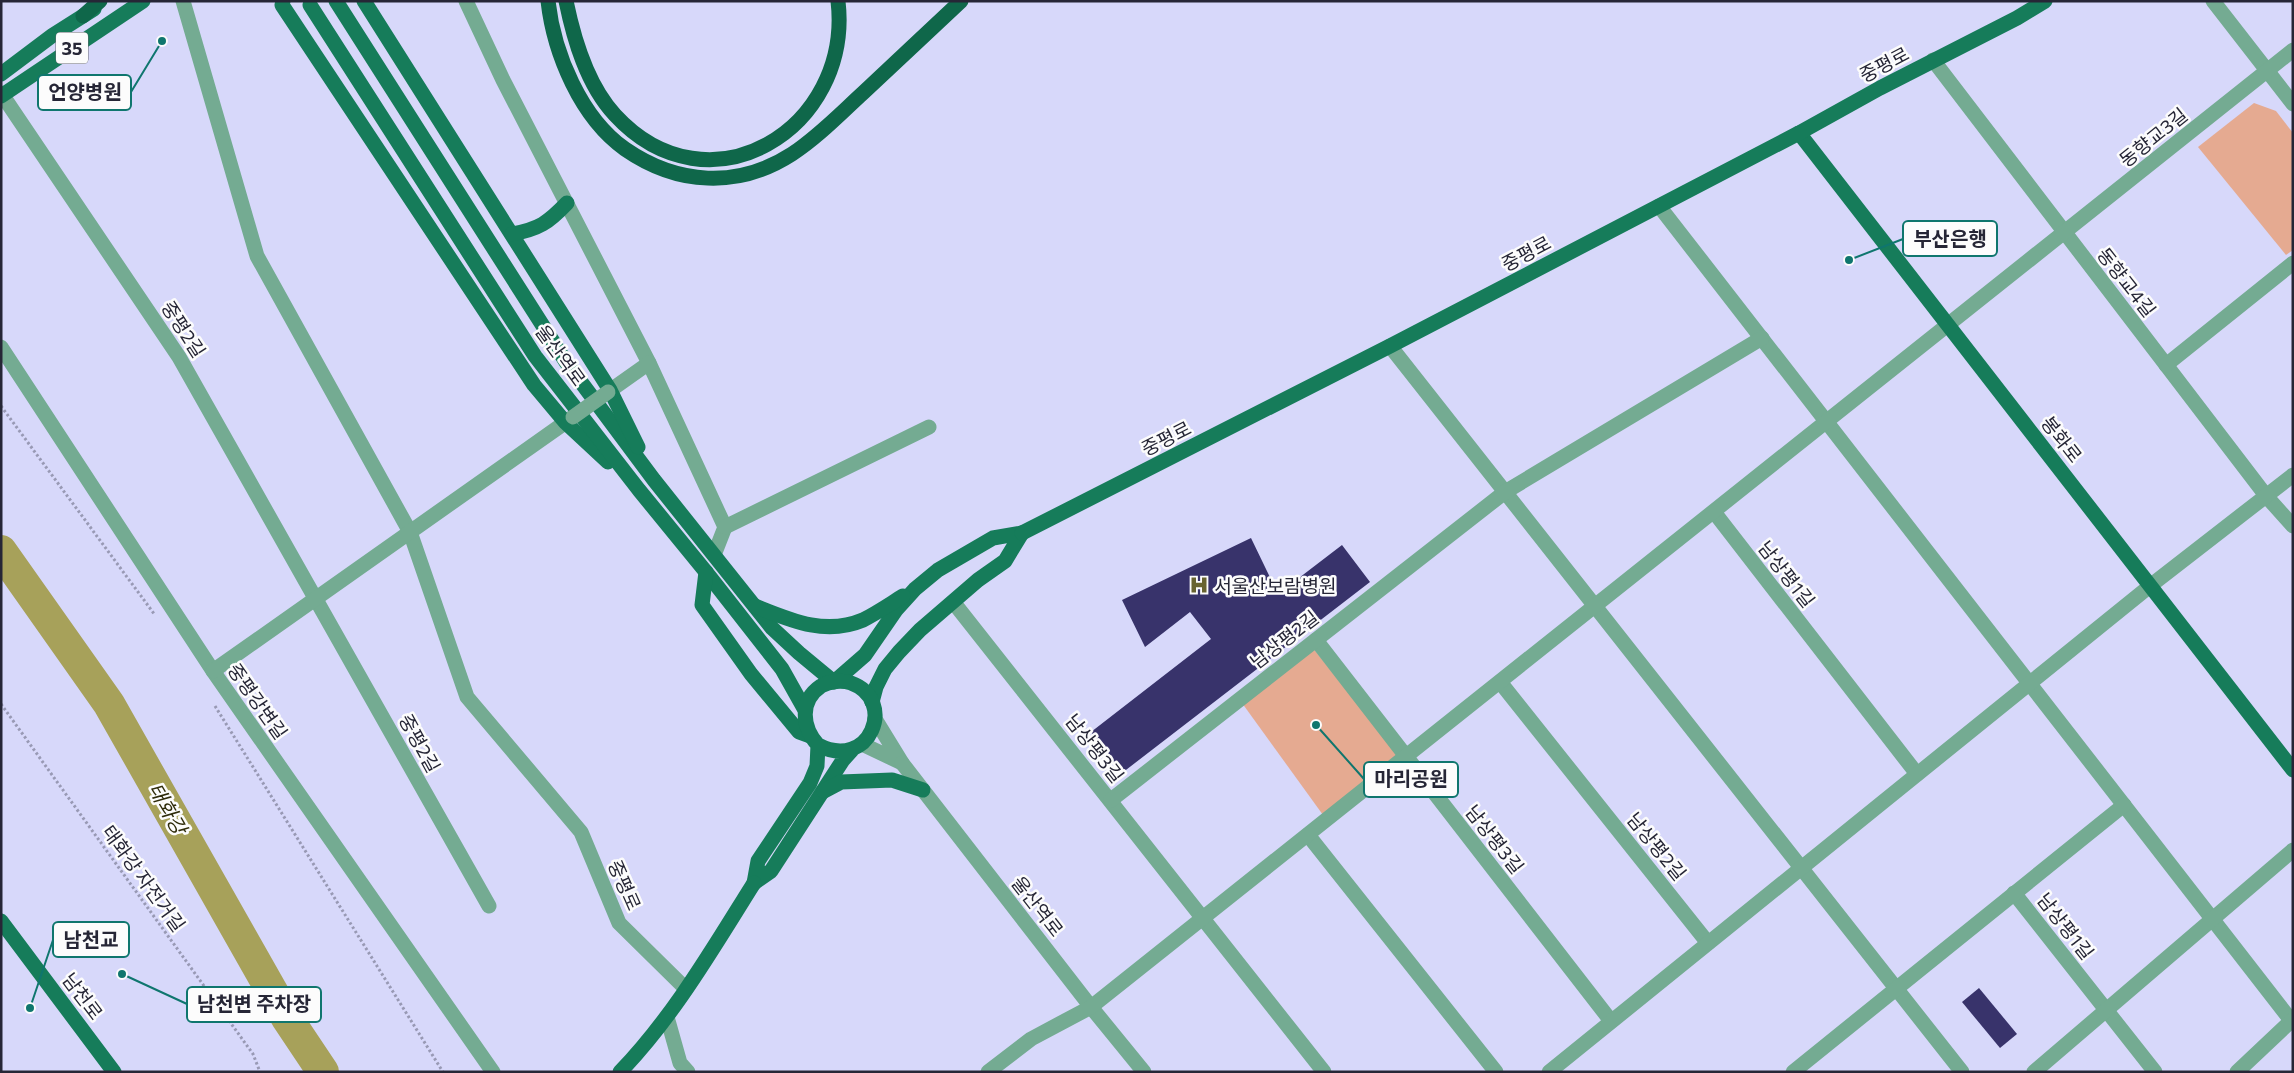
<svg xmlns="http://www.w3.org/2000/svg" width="2294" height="1073" font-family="Commissioner,'Noto Sans KR',sans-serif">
<rect width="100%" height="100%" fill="#d7d8fa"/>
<g fill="#e5aa91">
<path d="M 2254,103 L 2276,111 L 2293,133 L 2293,250 L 2286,255 L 2198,147 Z"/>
<path d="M 1313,648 L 1398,755 L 1323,815 L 1242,703 Z"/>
</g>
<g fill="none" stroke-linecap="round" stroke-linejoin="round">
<path stroke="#a7a15a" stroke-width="32" d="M 1,551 L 109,704 L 287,1018 L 323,1072"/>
</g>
<g fill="#38336b">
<path d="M 1251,538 L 1278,594 L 1342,545 L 1370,582 L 1122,773 L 1091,732 L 1211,639 L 1190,612 L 1145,647 L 1122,600 Z"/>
<path d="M 1979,988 L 2017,1034 L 2000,1048 L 1962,1002 Z"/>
</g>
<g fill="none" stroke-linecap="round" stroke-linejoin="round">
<g stroke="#9899b4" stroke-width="3" stroke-dasharray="2.5 2.5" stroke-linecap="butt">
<path d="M 1,406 L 155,615"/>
<path d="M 1,704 L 253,1054 L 260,1072"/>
<path d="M 215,706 L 443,1072"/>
</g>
<g stroke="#74ab92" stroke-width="15">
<path d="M 183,1 L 257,256 L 410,532 L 467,697 L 581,832 L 619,923 L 686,989"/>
<path d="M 466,1 L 503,80 L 649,363 L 725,527 L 714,555"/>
<path d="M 2213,1 L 2293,104"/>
<path d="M 1933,60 L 2267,497 L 2293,526"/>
<path d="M 1,93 L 179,357 L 489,906"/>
<path d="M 1659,206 L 2293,1023"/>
<path d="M 1390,346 L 1962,1072"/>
<path d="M 1,347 L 213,671 L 493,1072"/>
<path d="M 2166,365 L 2293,263"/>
<path d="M 608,392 L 649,363"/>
<path d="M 1714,512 L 1917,774"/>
<path d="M 725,527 L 929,427"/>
<path d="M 954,603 L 1324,1072"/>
<path d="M 1316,640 L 1611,1021"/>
<path d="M 213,671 L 573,417"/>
<path d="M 1500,682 L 1708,943"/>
<path d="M 862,744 L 902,763 L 875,719"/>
<path d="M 902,763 L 1091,1007 L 1144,1072"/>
<path d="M 1111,800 L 1505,492 L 1762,338"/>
<path d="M 1308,835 L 1496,1072"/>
<path d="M 2014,893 L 2155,1072"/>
<path d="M 667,1017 L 680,1063 L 688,1072"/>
<path d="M 988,1072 L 1031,1039 L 1091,1007 L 2293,50"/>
<path d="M 1549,1072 L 2150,586 L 2293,475"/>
<path d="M 1793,1072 L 2124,805"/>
<path d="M 2034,1072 L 2293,850"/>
<path d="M 2237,1072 L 2291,1021"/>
</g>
<g stroke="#167c5a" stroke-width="15">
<path d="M 283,1 L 282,5 L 534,385 L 565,422 L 608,462"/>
<path d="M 336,1 L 566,362 L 654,480 L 772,628 L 799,653 L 834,682 L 865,655 L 896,610 L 915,589 L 938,570 L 993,538 L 1022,533 L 1005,561 L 978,580 L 920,630 L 899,652 L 885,669 L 876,687 L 872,702"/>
<path d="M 364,1 L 610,390 L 638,447"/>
<path d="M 310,5 L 535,356 L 639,490 L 706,572 L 782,669 L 805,710"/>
<path d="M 1,74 L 53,35 L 94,9"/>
<path d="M 1,96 L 143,1"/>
<path d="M 1799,133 L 2293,770"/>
<path d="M 512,234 C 539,229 548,223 567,203"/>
<path d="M 1022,533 L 1390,346 L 1799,133 L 1880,88 L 2017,18 L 2045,1"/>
<path d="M 706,572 L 702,605 L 751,674 L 799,732 L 810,736"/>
<path d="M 755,606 C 790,620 825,636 863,620 C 877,613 890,604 903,596"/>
<path d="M 818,745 C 870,772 898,700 851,683 C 842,680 830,681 821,686 C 799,701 802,727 818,745 L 817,766 L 810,783 L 758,861 L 754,883 L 771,871 L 843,760 L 852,750"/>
<path d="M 824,791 L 841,782 L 892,780 L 923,790"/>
<path d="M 1,921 L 114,1072"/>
<path d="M 620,1072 C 674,1016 713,948 754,883"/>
</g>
<g stroke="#0f674a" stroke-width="15">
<path d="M 548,1 C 554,54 581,118 625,149 C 677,185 738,189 792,154 C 818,137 841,113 864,92 C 896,62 929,31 961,1"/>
<path d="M 566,1 C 574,40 587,85 615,115 C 709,217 853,129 838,1"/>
<path d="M 83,16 L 100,1"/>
</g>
<path stroke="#74ab92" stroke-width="15" d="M 573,417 L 608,392"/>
</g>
<defs>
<g id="hospital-bare" transform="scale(1.5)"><path d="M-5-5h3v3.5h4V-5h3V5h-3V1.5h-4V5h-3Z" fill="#686330" stroke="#fcfcfc" stroke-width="2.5" paint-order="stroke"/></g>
</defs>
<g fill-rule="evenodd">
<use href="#hospital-bare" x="1199" y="585"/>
</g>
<g text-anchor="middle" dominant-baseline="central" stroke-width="5" stroke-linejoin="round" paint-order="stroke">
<rect fill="#fcfcfc" stroke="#666671" stroke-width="1" x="56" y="32.5" width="32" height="31" rx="4"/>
<g font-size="18" font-weight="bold" fill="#262636">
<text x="72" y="48">35</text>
</g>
<g font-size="19" fill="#262636" stroke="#fcfcfc">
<text transform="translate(1884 64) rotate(-28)">중평로</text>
<text transform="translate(2153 137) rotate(-39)">동향교3길</text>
<text transform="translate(1526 253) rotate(-28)">중평로</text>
<text transform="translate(2127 282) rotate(52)">동향교4길</text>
<text transform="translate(184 329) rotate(57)">중평2길</text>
<text transform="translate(561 355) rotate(54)">울산역로</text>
<text transform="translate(1166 438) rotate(-27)">중평로</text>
<text transform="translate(2062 439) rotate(52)">봉화로</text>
<text transform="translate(1787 574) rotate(52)">남상평1길</text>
<text transform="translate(1284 639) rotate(-38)">남상평2길</text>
<text transform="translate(258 701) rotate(55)">중평강변길</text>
<text transform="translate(420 743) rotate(61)">중평2길</text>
<text transform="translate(1095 748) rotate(52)">남상평3길</text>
<text transform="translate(1495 839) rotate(52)">남상평3길</text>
<text transform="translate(1657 846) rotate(51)">남상평2길</text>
<text transform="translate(144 878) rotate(54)">태화강 자전거길</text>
<text transform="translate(625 885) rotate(66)">중평로</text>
<text transform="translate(1038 906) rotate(52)">울산역로</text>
<text transform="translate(2066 926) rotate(52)">남상평1길</text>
<text transform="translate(83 996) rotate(53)">남천로</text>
</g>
<g font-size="19" fill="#262636" stroke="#fcfcfc" text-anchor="start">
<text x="1214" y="585">서울산보람병원</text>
</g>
<g font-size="20" font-style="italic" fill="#2f2c0b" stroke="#fcfcfc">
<text transform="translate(168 808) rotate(60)">태화강</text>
</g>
</g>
<path fill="none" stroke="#0f766e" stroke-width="2" d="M162 41L131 92M1849 260L1903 239M1316 725L1364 779M30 1008L53 940M122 974L187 1004"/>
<g fill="#0f766e" stroke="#fcfcfc" stroke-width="2">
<circle cx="162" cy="41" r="5"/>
<circle cx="1849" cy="260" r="5"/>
<circle cx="1316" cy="725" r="5"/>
<circle cx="30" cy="1008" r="5"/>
<circle cx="122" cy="974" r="5"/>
</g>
<g fill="#fcfcfc" stroke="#0f766e" stroke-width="2">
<rect x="38" y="75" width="93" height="35" rx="5"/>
<rect x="1903" y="221" width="94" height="35" rx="5"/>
<rect x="1364" y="762" width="94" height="35" rx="5"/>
<rect x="53" y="922" width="76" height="35" rx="5"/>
<rect x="187" y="987" width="134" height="35" rx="5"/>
</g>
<g font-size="20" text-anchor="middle" font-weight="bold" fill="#262636">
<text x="85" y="99">언양병원</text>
<text x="1950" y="246">부산은행</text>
<text x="1411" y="786">마리공원</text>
<text x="91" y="947">남천교</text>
<text x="254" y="1011">남천변 주차장</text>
</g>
<rect width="2294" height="1073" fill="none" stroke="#262636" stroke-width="5"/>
</svg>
